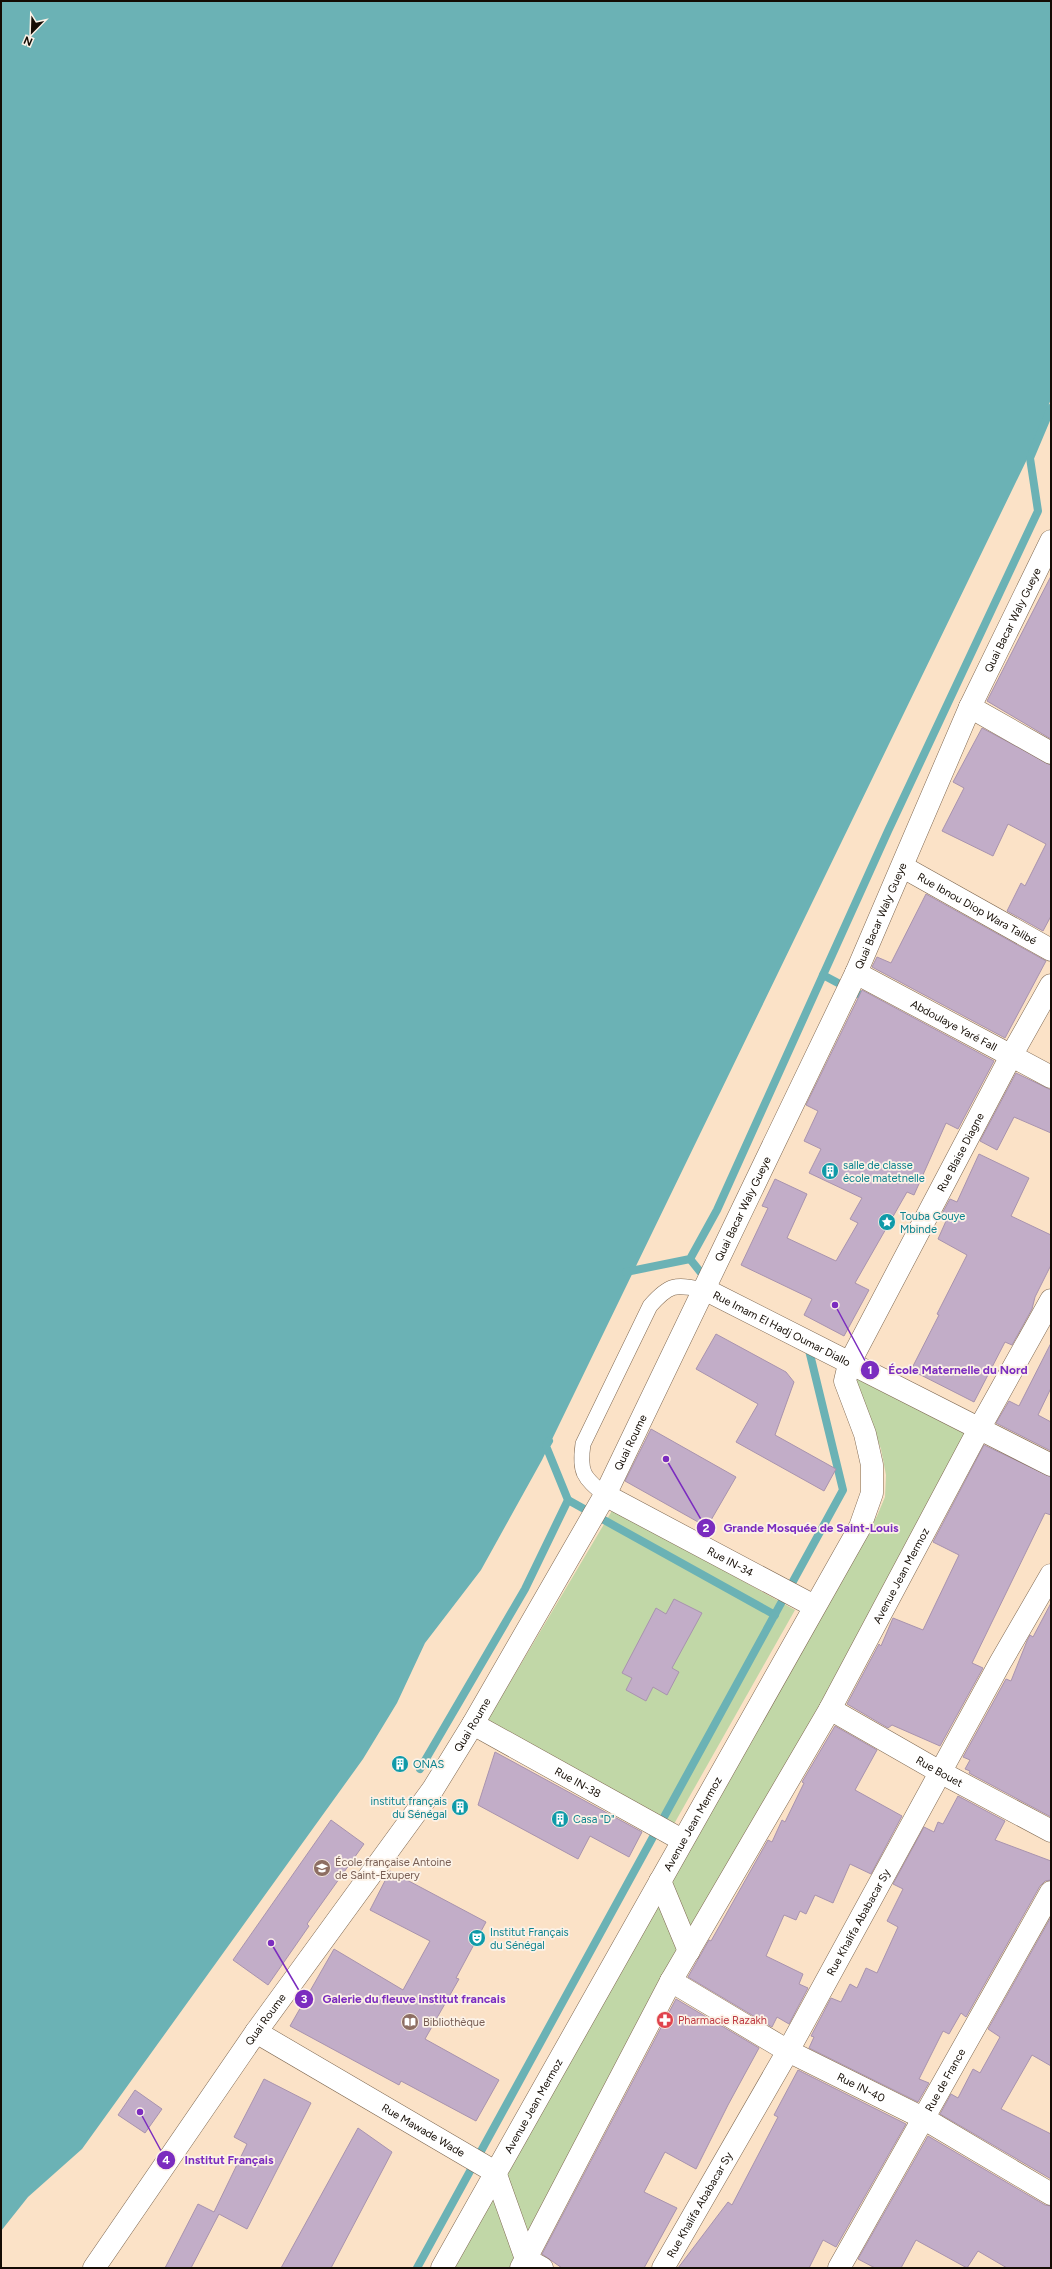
<svg xmlns="http://www.w3.org/2000/svg" width="1052" height="2269" font-family="Figtree,sans-serif">
<rect width="100%" height="100%" fill="#fbe2c7"/>
<g fill="#c1d7a7">
<path d="M 852,1372 L 969,1433 L 512,2268 L 453,2268 L 877,1516 L 885,1497 L 886,1475 L 881,1449 Z"/>
<path d="M 613,1509 L 795,1610 L 674,1824 L 487,1721 Z"/>
</g>
<path fill="#6bb2b5" d="M 1,1 L 1051,1 L 1051,399 L 1031,451 L 542,1460 L 481,1570 L 425,1643 L 397,1703 L 363,1759 L 82,2149 L 28,2197 L 1,2231 Z"/>
<g fill="none" stroke-linecap="round" stroke-linejoin="round">
<g stroke="#6bb2b5" stroke-width="8">
<path d="M 823,975 L 868,999"/>
<path d="M 690,1259 L 706,1279"/>
<path d="M 626,1272 L 690,1259 L 717,1210 L 888,831 L 1038,511 L 1030,458 L 1051,408"/>
<path d="M 568,1500 L 775,1615"/>
<path d="M 420,1769 L 525,1589 L 568,1500 L 546,1446 L 549,1441"/>
<path d="M 417,2268 L 843,1490 L 808,1346"/>
</g>
</g>
<g fill="#c2adc8" stroke="#a893ae">
<path d="M 1051,576 L 1051,739 L 987,701 Z"/>
<path d="M 982,728 L 1051,765 L 1051,916 L 1043,931 L 1007,911 L 1021,883 L 1025,886 L 1046,844 L 1008,824 L 993,856 L 942,831 L 964,788 L 953,782 Z"/>
<path d="M 926,894 L 1046,961 L 1005,1038 L 872,967 L 877,957 L 891,963 Z"/>
<path d="M 862,990 L 994,1061 L 958,1129 L 946,1123 L 914,1195 L 907,1192 L 855,1283 L 869,1290 L 844,1336 L 804,1315 L 812,1299 L 741,1265 L 768,1208 L 762,1206 L 775,1179 L 807,1194 L 787,1238 L 836,1261 L 858,1223 L 850,1219 L 862,1198 L 809,1173 L 821,1149 L 804,1141 L 818,1111 L 806,1105 Z"/>
<path d="M 1016,1073 L 1051,1090 L 1051,1133 L 1014,1117 L 997,1150 L 980,1141 Z"/>
<path d="M 979,1154 L 1029,1178 L 1011,1216 L 1051,1235 L 1051,1265 L 1035,1297 L 1032,1309 L 1012,1345 L 1005,1342 L 974,1402 L 911,1370 L 939,1315 L 937,1314 L 967,1255 L 938,1239 L 946,1221 L 940,1218 L 944,1210 L 950,1199 L 957,1202 Z"/>
<path d="M 716,1334 L 786,1372 L 794,1382 L 775,1435 L 836,1469 L 824,1491 L 736,1442 L 758,1404 L 696,1369 Z"/>
<path d="M 1051,1343 L 1051,1388 L 1038,1415 L 1051,1422 L 1051,1451 L 996,1423 L 1009,1401 L 1019,1406 Z"/>
<path d="M 651,1429 L 736,1477 L 707,1527 L 625,1481 Z"/>
<path d="M 984,1445 L 1051,1477 L 1051,1515 L 1045,1513 L 972,1663 L 983,1668 L 940,1746 L 892,1725 L 888,1728 L 847,1704 L 879,1644 L 881,1646 L 893,1618 L 923,1630 L 959,1555 L 933,1542 Z"/>
<path d="M 674,1599 L 702,1613 L 672,1668 L 679,1672 L 667,1695 L 653,1687 L 646,1701 L 626,1690 L 632,1678 L 622,1673 L 656,1608 L 666,1614 Z"/>
<path d="M 1051,1603 L 1051,1817 L 969,1773 L 970,1771 L 965,1769 L 970,1760 L 963,1757 L 1006,1679 L 1011,1681 L 1027,1641 L 1030,1635 L 1033,1637 Z"/>
<path d="M 835,1726 L 877,1750 L 855,1790 L 902,1816 L 871,1874 L 850,1864 L 833,1903 L 815,1895 L 806,1914 L 800,1911 L 796,1920 L 784,1915 L 766,1956 L 803,1974 L 799,1984 L 808,1988 L 789,2024 L 777,2017 L 772,2027 L 688,1977 L 709,1940 L 711,1941 L 768,1840 L 772,1842 L 782,1820 L 785,1822 L 804,1783 L 802,1782 Z"/>
<path d="M 495,1752 L 642,1832 L 629,1857 L 590,1836 L 578,1859 L 478,1805 Z"/>
<path d="M 958,1796 L 1005,1821 L 995,1840 L 1051,1861 L 1051,1880 L 1045,1881 L 1040,1886 L 966,2017 L 961,2013 L 949,2034 L 943,2031 L 919,2079 L 929,2083 L 918,2102 L 809,2048 L 814,2037 L 811,2036 L 831,1998 L 841,2002 L 850,1984 L 857,1988 L 866,1968 L 877,1973 L 898,1927 L 887,1921 L 903,1889 L 893,1884 L 924,1827 L 934,1832 L 938,1822 L 943,1824 Z"/>
<path d="M 331,1820 L 364,1844 L 307,1924 L 309,1926 L 268,1985 L 233,1960 Z"/>
<path d="M 390,1871 L 486,1922 L 456,1978 L 459,1979 L 425,2039 L 499,2080 L 476,2121 L 401,2081 L 399,2085 L 290,2026 L 334,1949 L 403,1990 L 430,1941 L 370,1910 Z"/>
<path d="M 1051,1917 L 1051,2066 L 1032,2055 L 1001,2109 L 1051,2134 L 1051,2179 L 940,2114 L 951,2094 L 958,2098 L 973,2069 L 980,2073 L 1000,2037 L 988,2029 Z"/>
<path d="M 676,1999 L 759,2048 L 728,2105 L 696,2169 L 665,2152 L 644,2192 L 677,2208 L 644,2268 L 562,2268 L 542,2254 Z"/>
<path d="M 798,2070 L 906,2124 L 836,2247 L 823,2240 L 809,2268 L 678,2268 L 728,2202 L 732,2205 L 778,2117 L 774,2115 Z"/>
<path d="M 264,2079 L 311,2103 L 247,2229 L 219,2214 L 191,2268 L 165,2268 L 198,2204 L 214,2212 L 247,2144 L 234,2137 Z"/>
<path d="M 135,2090 L 162,2109 L 145,2133 L 118,2115 Z"/>
<path d="M 358,2128 L 392,2152 L 331,2268 L 281,2268 Z"/>
<path d="M 928,2136 L 1045,2205 L 1051,2206 L 1051,2268 L 1007,2268 L 978,2251 L 967,2268 L 916,2240 L 901,2268 L 875,2268 L 858,2259 Z"/>
</g>
<g fill="none" stroke-linecap="round" stroke-linejoin="round">
<g stroke="#7f6851" stroke-width="16">
<path id="service" d="M 605,1495 C 583,1477 579,1472 583,1444 L 650,1306 C 671,1282 676,1285 706,1290"/>
</g>
<g stroke="#7f6851" stroke-width="23">
<g id="minor">
<path d="M 970,707 L 1051,753"/>
<path id="s1" d="M 903,867 L 1051,950"/>
<path id="s2" d="M 856,973 L 1051,1077"/>
<path id="s3" d="M 706,1290 L 1051,1465"/>
<path id="s4" d="M 605,1495 L 814,1606"/>
<path id="s5" d="M 830,1709 L 940,1772 L 1051,1831"/>
<path id="s6" d="M 473,1724 L 682,1840"/>
<path d="M 660,1881 L 689,1951"/>
<path id="s7" d="M 671,1981 L 788,2051 L 923,2118 L 1051,2194"/>
<path id="s8" d="M 256,2032 L 495,2172 L 526,2259 L 542,2268"/>
<path id="s9" d="M 94,2268 L 256,2032 L 433,1789 L 473,1724 L 605,1495 L 856,973 L 970,707 L 1051,541"/>
<path id="s10" d="M 442,2268 L 860,1527 L 872,1493 L 872,1465 L 865,1434 L 845,1381 L 849,1364 L 1011,1056 L 1051,985"/>
<path id="s11" d="M 521,2268 L 671,1981 L 830,1709 L 979,1429 L 1051,1300"/>
<path id="s12" d="M 663,2268 L 788,2051 L 1000,1663 L 1051,1575"/>
<path id="s13" d="M 839,2268 L 1051,1892"/>
</g>
</g>
<use href="#service" stroke="#fff" stroke-width="15"/>
<use href="#minor" stroke="#fff" stroke-width="22"/>
</g>
<defs>
<g id="building-disc" transform="scale(0.9)"><circle r="9.5" fill="#0f9aa8" stroke="#fcf2e7"/><path d="M-4-6H4V6H1V3H-1V6H-4ZM-2.5-4.3h1.7v1.8h-1.7ZM.8-4.3h1.7v1.8H.8ZM-2.5-1h1.7V.8h-1.7ZM.8-1h1.7V.8H.8Z" fill="#fff"/></g>
<g id="sight-disc" transform="scale(0.9)"><circle r="9.5" fill="#0f9aa8" stroke="#fcf2e7"/><path d="M0-6L1.8-2.2L6-1.7L2.9 1.2L3.7 5.4L0 3.3L-3.7 5.4L-2.9 1.2L-6-1.7L-1.8-2.2Z" fill="#fff"/></g>
<g id="school-disc" transform="scale(0.9)"><circle r="9.5" fill="#8d6e63" stroke="#fcf2e7"/><path d="M0-5L7-2L0 1L-7-2ZM-4 1L0 2.5L4 1V4Q0 6-4 4Z" fill="#fff"/></g>
<g id="theatre-disc" transform="scale(0.9)"><circle r="9.5" fill="#0f9aa8" stroke="#fcf2e7"/><path d="M-5-5.5Q0-4 5-5.5V0Q5 5 0 6Q-5 5-5 0ZM-3.3-2.5H-1v1.5H-3.3ZM1-2.5H3.3v1.5H1ZM-2.8 1Q0 5.5 2.8 1Z" fill="#fff"/></g>
<g id="pharmacy-disc" transform="scale(0.9)"><circle r="9.5" fill="#e0444e" stroke="#fcf2e7"/><path d="M-2-6h4v4h4v4h-4v4h-4v-4h-4v-4h4Z" fill="#fff"/></g>
<g id="library-disc" transform="scale(0.9)"><circle r="9.5" fill="#8d6e63" stroke="#fcf2e7"/><path d="M-6-4Q-3-5.5-.7-3.5V5Q-3 3-6 4ZM6-4Q3-5.5 .7-3.5V5Q3 3 6 4Z" fill="#fff"/></g>
</defs>
<g fill-rule="evenodd">
<use href="#building-disc" x="830" y="1171"/>
<use href="#sight-disc" x="887" y="1222"/>
<use href="#building-disc" x="400" y="1764"/>
<use href="#building-disc" x="460" y="1807"/>
<use href="#building-disc" x="560" y="1819"/>
<use href="#school-disc" x="322" y="1868"/>
<use href="#theatre-disc" x="477" y="1938"/>
<use href="#pharmacy-disc" x="665" y="2020"/>
<use href="#library-disc" x="410" y="2022"/>
</g>
<g text-anchor="middle" dominant-baseline="central" stroke-width="3.5" stroke-linejoin="round" paint-order="stroke">
<g font-size="11" fill="#140c04" stroke="#fcf2e7">
<text stroke="none"><textPath href="#s9" startOffset="1893">Quai Bacar Waly Gueye</textPath></text>
<text stroke="none"><textPath href="#s1" startOffset="85">Rue Ibnou Diop Wara Talibé</textPath></text>
<text stroke="none"><textPath href="#s9" startOffset="1569">Quai Bacar Waly Gueye</textPath></text>
<text stroke="none"><textPath href="#s2" startOffset="111">Abdoulaye Yaré Fall</textPath></text>
<text stroke="none"><textPath href="#s10" startOffset="1260">Rue Blaise Diagne</textPath></text>
<text stroke="none"><textPath href="#s9" startOffset="1245">Quai Bacar Waly Gueye</textPath></text>
<text stroke="none"><textPath href="#s3" startOffset="85">Rue Imam El Hadj Oumar Diallo</textPath></text>
<text stroke="none"><textPath href="#s9" startOffset="986">Quai Roume</textPath></text>
<text stroke="none"><textPath href="#s4" startOffset="142">Rue IN-34</textPath></text>
<text stroke="none"><textPath href="#s11" startOffset="790">Avenue Jean Mermoz</textPath></text>
<text stroke="none"><textPath href="#s9" startOffset="662">Quai Roume</textPath></text>
<text stroke="none"><textPath href="#s5" startOffset="126">Rue Bouet</textPath></text>
<text stroke="none"><textPath href="#s6" startOffset="120">Rue IN-38</textPath></text>
<text stroke="none"><textPath href="#s10" startOffset="510">Avenue Jean Mermoz</textPath></text>
<text stroke="none"><textPath href="#s12" startOffset="397">Rue Khalifa Ababacar Sy</textPath></text>
<text stroke="none"><textPath href="#s9" startOffset="302">Quai Roume</textPath></text>
<text stroke="none"><textPath href="#s13" startOffset="216">Rue de France</textPath></text>
<text stroke="none"><textPath href="#s7" startOffset="218">Rue IN-40</textPath></text>
<text stroke="none"><textPath href="#s10" startOffset="186">Avenue Jean Mermoz</textPath></text>
<text stroke="none"><textPath href="#s8" startOffset="194">Rue Mawade Wade</textPath></text>
<text stroke="none"><textPath href="#s12" startOffset="73">Rue Khalifa Ababacar Sy</textPath></text>
</g>
<g font-size="11" fill="#0d838f" stroke="#fcf2e7" text-anchor="start">
<text x="843" y="1165">salle de classe<tspan x="843" dy="13">école matetnelle</tspan></text>
<text x="900" y="1216">Touba Gouye<tspan x="900" dy="13">Mbinde</tspan></text>
<text x="413" y="1764">ONAS</text>
<text x="447" y="1801" text-anchor="end">institut français<tspan x="447" dy="13">du Sénégal</tspan></text>
<text x="573" y="1819">Casa "D"</text>
<text x="490" y="1932">Institut Français<tspan x="490" dy="13">du Sénégal</tspan></text>
</g>
<g font-size="11" fill="#785e54" stroke="#fcf2e7" text-anchor="start">
<text x="335" y="1862">École française Antoine<tspan x="335" dy="13">de Saint-Exupery</tspan></text>
<text x="423" y="2022">Bibliothèque</text>
</g>
<g font-size="11" fill="#be3a42" stroke="#fcf2e7" text-anchor="start">
<text x="678" y="2020">Pharmacie Razakh</text>
</g>
</g>
<path fill="none" stroke="#7b2cbf" stroke-width="1.5" d="M835 1305L870 1370M666 1459L706 1528M271 1943L304 1999M140 2112L166 2160"/>
<g fill="#7b2cbf" stroke="#fcf2e7" stroke-width="1.5">
<circle cx="835" cy="1305" r="4"/>
<circle cx="666" cy="1459" r="4"/>
<circle cx="271" cy="1943" r="4"/>
<circle cx="140" cy="2112" r="4"/>
<circle cx="870" cy="1370" r="10"/>
<circle cx="706" cy="1528" r="10"/>
<circle cx="304" cy="1999" r="10"/>
<circle cx="166" cy="2160" r="10"/>
</g>
<g font-size="12" text-anchor="middle" font-weight="bold" fill="#fff">
<text x="870" y="1374">1</text>
<text x="706" y="1532">2</text>
<text x="304" y="2003">3</text>
<text x="166" y="2164">4</text>
</g>
<g font-size="12" text-anchor="middle" font-weight="bold" fill="#7b2cbf" stroke="#fcf2e7" stroke-width="3.5" stroke-linejoin="round" paint-order="stroke">
<text x="958" y="1374">École Maternelle du Nord</text>
<text x="811" y="1532">Grande Mosquée de Saint-Louis</text>
<text x="414" y="2003">Galerie du fleuve institut francais</text>
<text x="229" y="2164">Institut Français</text>
</g>
<rect width="1052" height="2269" fill="none" stroke="#140c04" stroke-width="4"/>
<g transform="translate(32 32) rotate(203)" stroke="#fcf2e7" stroke-width="3" paint-order="stroke">
<path d="M0-3L7 15L0 10L-7 15Z" fill="#140c04"/>
<text y="-6" font-size="11" font-weight="bold" text-anchor="middle" fill="#140c04">N</text>
</g>
</svg>
